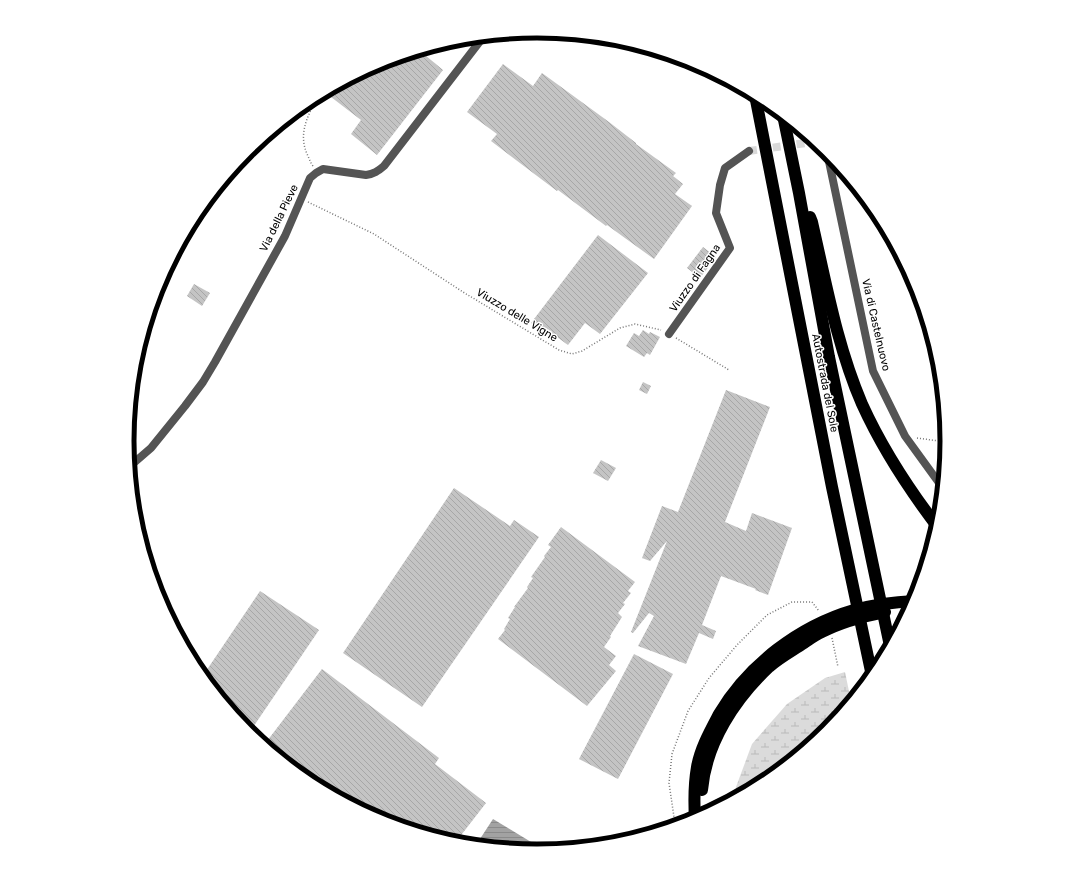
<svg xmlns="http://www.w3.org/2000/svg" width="1073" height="882" font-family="Rubik,sans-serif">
<defs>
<pattern id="wetland-marsh" width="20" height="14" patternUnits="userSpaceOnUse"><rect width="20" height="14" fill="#dbdbdb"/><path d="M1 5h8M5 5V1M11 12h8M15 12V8" fill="none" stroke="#bababa"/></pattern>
<pattern id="water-rules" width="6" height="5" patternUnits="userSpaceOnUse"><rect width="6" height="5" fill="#a2a2a2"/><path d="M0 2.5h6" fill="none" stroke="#8a8a8a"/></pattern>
<pattern id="building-back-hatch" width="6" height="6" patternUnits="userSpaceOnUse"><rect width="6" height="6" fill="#c4c4c4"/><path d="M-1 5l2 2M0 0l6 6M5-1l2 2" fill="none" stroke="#a7a7a7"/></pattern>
</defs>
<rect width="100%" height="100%" fill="#fff"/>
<path fill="url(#wetland-marsh)" d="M 845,672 L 851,701 L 826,731 L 764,782 L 735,797 L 736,787 L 752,744 L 787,704 L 825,678 Z"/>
<path fill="url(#water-rules)" d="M 493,819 L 536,845 L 533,851 L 476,845 Z"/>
<g fill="url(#building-back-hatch)">
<path d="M 419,50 L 443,70 L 377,155 L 351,134 L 361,120 L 331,97 L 343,82 L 380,62 Z"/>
<path d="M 503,64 L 533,86 L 542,73 L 609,122 L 636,143 L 636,144 L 676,173 L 673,176 L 683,184 L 675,194 L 692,206 L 654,259 L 607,225 L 606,226 L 558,190 L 557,191 L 491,141 L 497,134 L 467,112 Z"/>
<path d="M 598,235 L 648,273 L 600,334 L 585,323 L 568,345 L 557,337 L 554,341 L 531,323 Z"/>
<path d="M 703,247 L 716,257 L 700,278 L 687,268 Z"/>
<path d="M 194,284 L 210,293 L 202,306 L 187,296 Z"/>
<path d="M 643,330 L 649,334 L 650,332 L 660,337 L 650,355 L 647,353 L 644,357 L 626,346 L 634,333 L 639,336 Z"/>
<path d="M 643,382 L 651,386 L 647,394 L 639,390 Z"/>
<path d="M 726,390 L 770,407 L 725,522 L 746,531 L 752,513 L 792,528 L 768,595 L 755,590 L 756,589 L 721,576 L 702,625 L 716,631 L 713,639 L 699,633 L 686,664 L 638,646 L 654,616 L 649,613 L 633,633 L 631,632 L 667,541 L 650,561 L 642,558 L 662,506 L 678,512 Z"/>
<path d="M 601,460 L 616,468 L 608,481 L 593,473 Z"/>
<path d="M 454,488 L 510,526 L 514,520 L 539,537 L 422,707 L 343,653 Z"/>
<path d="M 561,527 L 635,582 L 628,591 L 631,593 L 623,603 L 625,604 L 618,613 L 622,617 L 610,636 L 611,637 L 604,647 L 616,656 L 609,665 L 616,671 L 587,706 L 498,639 L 505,630 L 504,629 L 510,619 L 508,618 L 515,607 L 514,607 L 528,588 L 527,587 L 533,578 L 531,577 L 545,557 L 544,556 L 551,547 L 548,545 Z"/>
<path d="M 260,591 L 319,630 L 249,733 L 202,677 Z"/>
<path d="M 634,654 L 673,674 L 618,779 L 579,759 Z"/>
<path d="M 322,669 L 439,758 L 435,764 L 486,803 L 455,843 L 379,820 L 309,782 L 264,745 Z"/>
</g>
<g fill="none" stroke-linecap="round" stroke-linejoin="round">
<path stroke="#d9d9d9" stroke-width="8" stroke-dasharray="8 4" stroke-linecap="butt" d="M 749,151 L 813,142"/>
<g stroke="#767676" stroke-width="1.5" stroke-dasharray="1 2" stroke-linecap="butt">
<path d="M 313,166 C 310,162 309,158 307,154 C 299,135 306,119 315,102"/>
<path d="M 308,202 L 374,234 L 463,292 L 559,350 L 572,354 L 582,351 L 620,328 L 635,324 L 661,330"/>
<path d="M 676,338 L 729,370"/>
<path d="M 917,438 L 946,442"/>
<path d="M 832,638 L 838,667"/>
<path d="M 677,825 L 674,817 L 669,783 L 672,754 L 688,711 L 709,678 L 737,645 L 767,615 L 792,602 L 812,602 L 819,611"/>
</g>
<g stroke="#545454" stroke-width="8">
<path d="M 813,142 L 815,142"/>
<path d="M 827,152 L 873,371 L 905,436 L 942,487"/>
<path d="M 669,334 L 730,248 L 716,213 L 720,185 L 725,168 L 749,151"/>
<path d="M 129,467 L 151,448 L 185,406 L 203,382 L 215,362 L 285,236 L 310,178 L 316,173 L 323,169 L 366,175 C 374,174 378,171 384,166 L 484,36"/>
</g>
<g stroke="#000" stroke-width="12">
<path d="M 755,95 L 832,487 L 872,676"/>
<path d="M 783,115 L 799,193 L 829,357 L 890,646"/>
<path d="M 810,217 L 812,222 C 826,283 837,346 862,404 C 882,448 908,488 937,526"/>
<path d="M 702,790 C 706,743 735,699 769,667 C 779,658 792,651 804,643 C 810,639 815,635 822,632 C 841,622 864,616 885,612"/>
<path d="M 695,819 C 694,802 694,784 697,767 C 700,749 710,731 719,714 C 748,665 799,626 854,610 C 873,605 894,602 914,601"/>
</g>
</g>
<g text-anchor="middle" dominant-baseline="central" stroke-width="3" stroke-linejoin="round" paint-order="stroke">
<g font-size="11" fill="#000" stroke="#fff">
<text transform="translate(279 218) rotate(-64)">Via della Pieve</text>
<text transform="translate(695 278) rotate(-55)">Viuzzo di Fagna</text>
<text transform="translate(517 315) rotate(31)">Viuzzo delle Vigne</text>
<text transform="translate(876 325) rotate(77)">Via di Castelnuovo</text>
<text transform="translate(825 383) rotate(79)">Autostrada del Sole</text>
</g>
</g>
<path d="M0 0H1073V882H0ZM134 441a403 403 0 1 1 806 0a403 403 0 1 1-806 0Z" fill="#fff" fill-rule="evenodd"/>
<path fill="none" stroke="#000" stroke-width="5" d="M134 441a403 403 0 1 1 806 0a403 403 0 1 1-806 0Z"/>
</svg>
